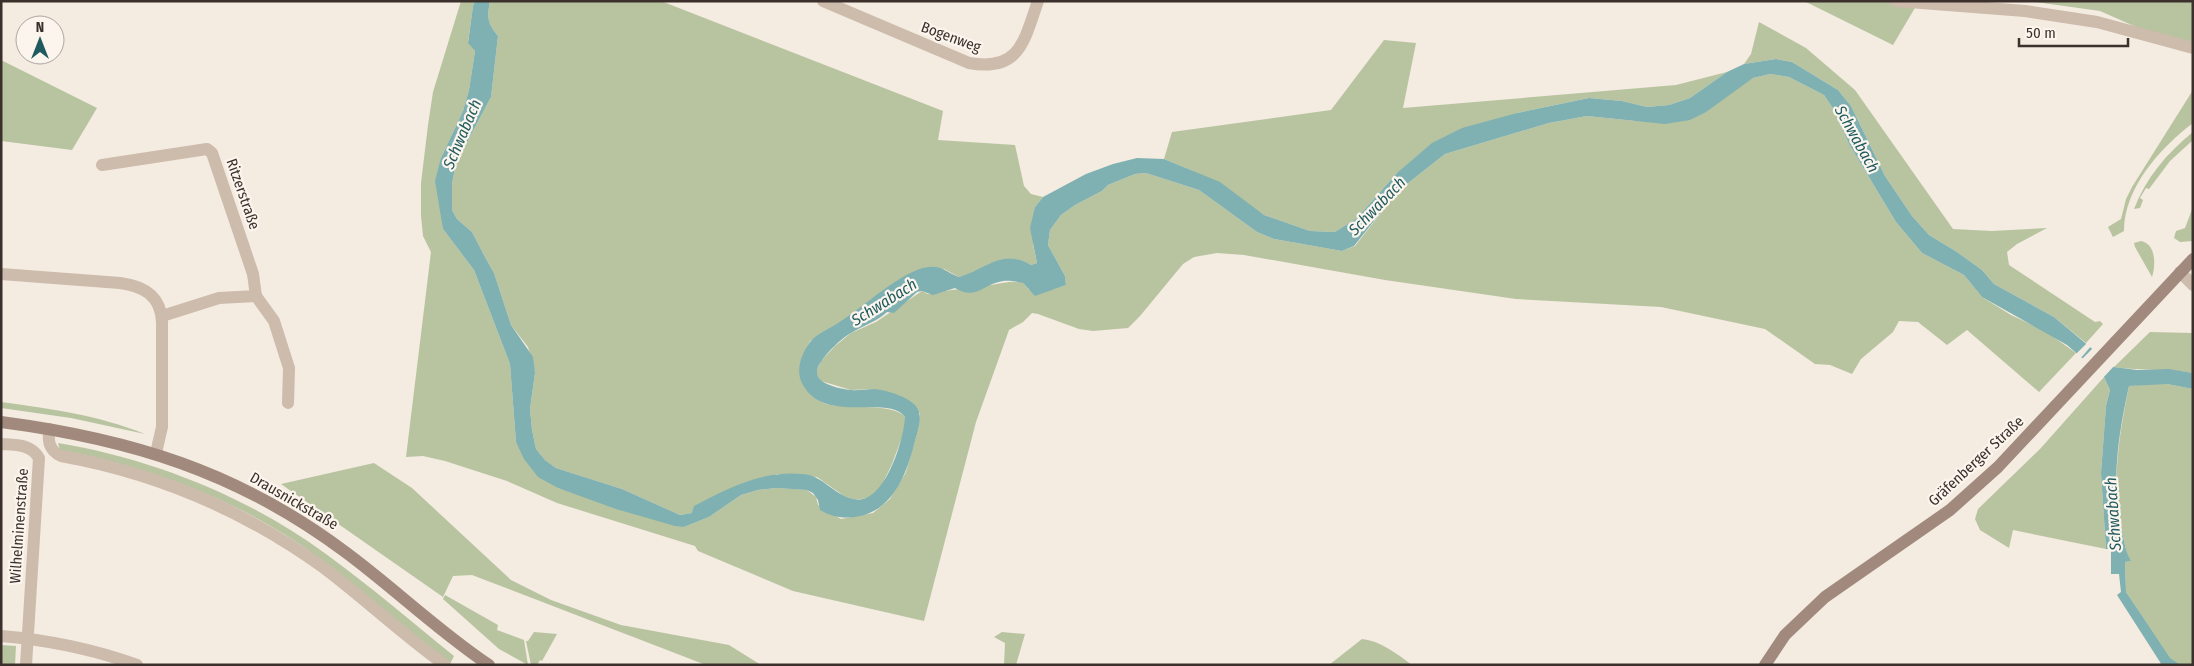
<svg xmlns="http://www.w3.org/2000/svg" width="2194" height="666" font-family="'Fira Sans Condensed',sans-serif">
<rect width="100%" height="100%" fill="#f4ebe1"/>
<g fill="#b8c4a0">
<path d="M 461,1 L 475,1 L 473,6 L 468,42 L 475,51 L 469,90 L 463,111 L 441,158 L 443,229 L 474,270 L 510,364 L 516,442 L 558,488 L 684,527 L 709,517 L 741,495 L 758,490 L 777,488 L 796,489 L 807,490 L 816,497 L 818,505 L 841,519 L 873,513 L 890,499 L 906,472 L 919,427 L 920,413 L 874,389 L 851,390 L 821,381 L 817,376 L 817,370 L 821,361 L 835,346 L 851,333 L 876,322 L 922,291 L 928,294 C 948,290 967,288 988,285 C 1003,284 1006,280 1023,283 L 1029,290 L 1051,290 L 1066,285 L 1065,276 L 1048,245 L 1050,230 L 1061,215 L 1075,205 L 1102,191 L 1108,185 L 1135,174 L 1146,173 L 1199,190 L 1257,232 L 1274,239 L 1342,251 L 1355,246 L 1398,191 L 1445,154 L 1549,123 L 1587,116 L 1636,121 L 1735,89 L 1753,78 L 1770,74 L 1789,77 L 1824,95 L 1834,110 L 1849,144 L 1896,222 L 1922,253 L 1964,275 L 1982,297 L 2011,315 L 2045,331 L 2076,353 L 2039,392 L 1967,330 L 1947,345 L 1918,322 L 1899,321 L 1893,332 L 1861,359 L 1852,374 L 1830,365 L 1815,364 L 1765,329 L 1661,307 L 1516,299 L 1385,280 L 1244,255 L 1217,253 L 1194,257 L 1183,264 L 1140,316 L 1128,328 L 1093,331 L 1079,329 L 1038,314 L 1032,313 L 1023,322 L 1009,330 L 976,422 L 924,621 L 793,591 L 698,551 L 695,546 L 557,503 L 507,481 L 445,461 L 423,456 L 406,457 L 431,252 L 423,236 L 421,216 L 421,183 L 428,125 L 433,92 Z"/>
<path d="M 490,1 L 661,1 L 943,111 L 938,140 L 1015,145 L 1024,186 L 1031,194 L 1043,197 L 1035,207 L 1033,244 L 1037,263 L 1031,265 C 1003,248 986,270 959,277 L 944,269 L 841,322 L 810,341 L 803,355 L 810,394 C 815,397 820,402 826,404 C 846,409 895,403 905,417 L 905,429 L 892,464 L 879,491 L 868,498 L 855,500 L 844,496 L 817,477 L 777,474 L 692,513 L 680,515 L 622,489 L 556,468 L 545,460 L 536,449 L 532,430 L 530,409 L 535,373 L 528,347 L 511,325 L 494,273 L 485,257 L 472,232 L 457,219 L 452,210 L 452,184 L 456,163 L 491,97 L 498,36 C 487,23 487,17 490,1 Z"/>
<path d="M 1804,1 L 1919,1 L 1893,45 Z"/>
<path d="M 2029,1 L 2193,1 L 2193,52 L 2100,11 Z"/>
<path d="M 1759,22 L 1806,48 L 1855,90 L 1953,229 L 1992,231 L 2047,228 L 2017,244 L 2007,252 L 2009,265 L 2095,322 L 2100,321 L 2103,324 L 2086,343 L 2054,317 L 1994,284 L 1982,270 L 1957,252 L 1929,235 L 1912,216 L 1885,176 L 1851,106 L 1838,90 L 1792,62 L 1776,59 L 1744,64 L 1751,54 Z"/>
<path d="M 1384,40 L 1416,43 L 1403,108 L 1676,85 L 1727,72 L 1690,98 L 1669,105 L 1647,107 L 1622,101 L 1589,98 L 1517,113 L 1397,173 L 1357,218 L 1335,232 L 1310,231 L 1264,215 L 1193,171 L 1164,159 L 1172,132 L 1331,110 Z"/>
<path d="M 1,60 L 97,108 L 72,150 L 1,141 Z"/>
<path d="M 2193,90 L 2193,123 C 2160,148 2124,188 2124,231 L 2113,237 L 2108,227 L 2121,219 L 2126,199 L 2132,187 Z"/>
<path d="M 2193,132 L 2193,140 L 2170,161 L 2149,189 L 2146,188 L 2140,198 L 2143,200 L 2140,208 L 2134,209 C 2146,178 2166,154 2193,132 Z"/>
<path d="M 2193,207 L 2193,241 L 2180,242 L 2174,238 L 2176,231 L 2185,228 Z"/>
<path d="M 2141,241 C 2156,244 2156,265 2152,277 L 2135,247 L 2134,243 Z"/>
<path d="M 2150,332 L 2193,333 L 2193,373 C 2166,368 2141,371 2114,367 Z"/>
<path d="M 2104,377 L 2110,390 L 2106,406 L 2101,473 L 2106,549 L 2013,530 L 2009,548 L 1980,530 L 1975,519 L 1978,509 L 2040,449 Z"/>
<path d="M 2149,384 L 2167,384 L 2193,389 L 2193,665 L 2157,665 L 2169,659 L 2126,592 L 2125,562 L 2130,561 C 2126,553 2125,545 2123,536 C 2110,486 2119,436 2129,386 Z"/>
<path d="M 1,402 C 52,409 97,415 145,434 L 71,418 L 1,408 Z"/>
<path d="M 58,443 C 154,459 248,497 326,554 C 370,586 412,622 454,656 L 450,664 C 402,626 357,585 308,550 C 234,498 148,467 60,450 Z"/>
<path d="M 374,463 L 412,488 L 511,580 L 551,600 L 621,625 L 729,645 L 761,665 L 706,665 L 472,575 L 453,576 L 443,597 L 281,484 Z"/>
<path d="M 445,595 L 498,625 L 497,630 L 524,640 L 528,665 L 499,649 L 443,599 Z"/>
<path d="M 534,632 L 557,634 L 542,661 L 540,660 L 537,665 L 531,665 L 526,641 L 528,641 Z"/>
<path d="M 1002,632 L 1025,634 L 1016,665 L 1004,665 L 1005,643 L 994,637 Z"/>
<path d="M 1362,639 C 1381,641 1397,654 1412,665 L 1329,665 Z"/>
<path d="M 1,645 L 16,646 L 15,665 L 1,665 Z"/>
</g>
<path fill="#7fb0b2" d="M 475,1 L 490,1 C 487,17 487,23 498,36 L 491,97 L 456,163 L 452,184 L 452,210 L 457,219 L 472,232 L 485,257 L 494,273 L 511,325 L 533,357 L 535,373 L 530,409 L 532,430 L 536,449 L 545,460 L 556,468 L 622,489 L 680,515 L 692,513 L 694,506 C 728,488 763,470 803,474 C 822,475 834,495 853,499 C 884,507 904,440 905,417 C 888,393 821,427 801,381 C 796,368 802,353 810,342 C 817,333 832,328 841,321 C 865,306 901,271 928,267 C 941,265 948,273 959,277 C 987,269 1002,248 1031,265 L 1037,263 L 1030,228 L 1035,207 L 1043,197 L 1086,174 L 1113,164 L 1137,158 L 1164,159 L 1220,182 L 1264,215 L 1310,231 L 1335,232 L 1357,218 L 1397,173 L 1432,143 L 1462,128 L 1517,113 L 1589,98 L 1622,101 L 1647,107 L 1669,105 L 1690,98 L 1727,72 L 1744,64 L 1776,59 L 1792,62 L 1838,90 L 1851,106 L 1885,176 L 1912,216 L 1929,235 L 1957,252 L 1982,270 L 1994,284 L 2054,317 L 2114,367 L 2137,370 L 2169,369 L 2193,373 L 2193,389 L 2167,384 L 2129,386 C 2118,436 2110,486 2123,536 C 2125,545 2126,553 2131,561 L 2125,562 L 2126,592 L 2170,658 L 2180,665 L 2162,665 L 2160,662 L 2117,595 L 2121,592 L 2119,574 L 2111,574 L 2111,549 L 2106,549 L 2101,473 L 2106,406 L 2110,390 L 2104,377 L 2067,345 L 1982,297 L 1964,275 L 1922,253 L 1896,222 L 1849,144 L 1834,110 L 1824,95 L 1789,77 L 1770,74 L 1753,78 L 1706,112 L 1690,120 L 1665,124 L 1587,116 L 1549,123 L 1445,154 L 1398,191 L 1354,246 L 1342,251 L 1274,239 L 1257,232 L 1199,190 L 1146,173 L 1135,174 L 1108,185 L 1102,191 L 1075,205 L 1061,215 L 1050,230 L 1048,245 L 1065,276 L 1066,285 L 1035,296 L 1023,283 C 1017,282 1010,280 1003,281 C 982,284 977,301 955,288 L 933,295 L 922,291 L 917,292 L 894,313 L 887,312 C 876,322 864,325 851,333 C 841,338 817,361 817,372 C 816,384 841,389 851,390 C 858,391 866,389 874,389 C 886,390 916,398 919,412 C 922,422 916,436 914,445 C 906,475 893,509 860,516 C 845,519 834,518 820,510 L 818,500 L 813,493 L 807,490 L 777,488 L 758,490 L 741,495 L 709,517 L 684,527 L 675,526 L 616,509 L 558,488 L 538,477 L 524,459 L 516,442 L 510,364 L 474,270 L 443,229 L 435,181 L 441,158 L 463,111 L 469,90 L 475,51 L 468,43 L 473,6 Z"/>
<g fill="#f4ebe1">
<path d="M 2088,342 L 2092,345 L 2080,359 L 2075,355 Z"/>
<path d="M 2094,347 L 2116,364 L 2102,379 L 2081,360 Z"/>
</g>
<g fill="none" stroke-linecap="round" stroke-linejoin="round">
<g stroke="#cdbbac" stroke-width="12">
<path d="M 823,1 L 969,63 C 1020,72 1024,41 1038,1"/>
<path d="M 1896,1 L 2025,11 L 2097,22 L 2193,48"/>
<path d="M 102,165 L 207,149 L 212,153 L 253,274 L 256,296"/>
<path d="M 2180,272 L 2193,285"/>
<path d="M 1,274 L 120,283 C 144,286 161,296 162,322 L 162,427 L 156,453"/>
<path d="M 162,316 L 219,298 L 256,296 L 274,321 L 289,368 L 288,403"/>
<path d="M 49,429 C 48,442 49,450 61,456 C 157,473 245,511 324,568 C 365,599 403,635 445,665"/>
<path d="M 1,444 C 16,445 31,444 39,458 L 26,665"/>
<path d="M 1,636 C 48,640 93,649 137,665"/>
</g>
<g stroke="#a18a7d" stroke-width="12">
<path d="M 1,422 C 131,439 238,472 344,551 C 393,587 438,631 489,665"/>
<path d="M 1765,665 L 1785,635 L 1825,597 L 1950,510 L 1998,467 L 2193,259"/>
</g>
</g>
<g text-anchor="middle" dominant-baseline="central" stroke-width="4.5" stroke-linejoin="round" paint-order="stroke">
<g font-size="15" fill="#3b302b" stroke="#fbf5ee">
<text transform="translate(951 37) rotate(20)">Bogenweg</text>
<text transform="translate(243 194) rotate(71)">Ritzerstraße</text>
<text transform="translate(1976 461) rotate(-43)">Gräfenberger Straße</text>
<text transform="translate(294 501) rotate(30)">Drausnickstraße</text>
<text transform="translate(19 526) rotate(-86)">Wilhelminenstraße</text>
</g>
<g font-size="16" font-style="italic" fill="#1f5a5e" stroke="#fbf5ee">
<text transform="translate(462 134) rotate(-67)">Schwabach</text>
<text transform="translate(1857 139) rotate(61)">Schwabach</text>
<text transform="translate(1377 206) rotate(-46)">Schwabach</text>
<text transform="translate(884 302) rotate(-32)">Schwabach</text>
<text transform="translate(2113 514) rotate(-94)">Schwabach</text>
</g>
</g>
<rect width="2194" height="666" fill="none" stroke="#3b302b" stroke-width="5"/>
<g transform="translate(40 40)"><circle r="24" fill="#fbf5ee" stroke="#aea6a0"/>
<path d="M0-4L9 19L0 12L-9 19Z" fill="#1f5a5e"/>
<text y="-8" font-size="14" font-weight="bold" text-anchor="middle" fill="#3b302b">N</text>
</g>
<path d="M2019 38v8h109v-8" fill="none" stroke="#3b302b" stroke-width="2.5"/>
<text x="2026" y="38" font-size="15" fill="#3b302b" stroke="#fbf5ee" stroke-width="4" paint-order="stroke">50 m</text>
</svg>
